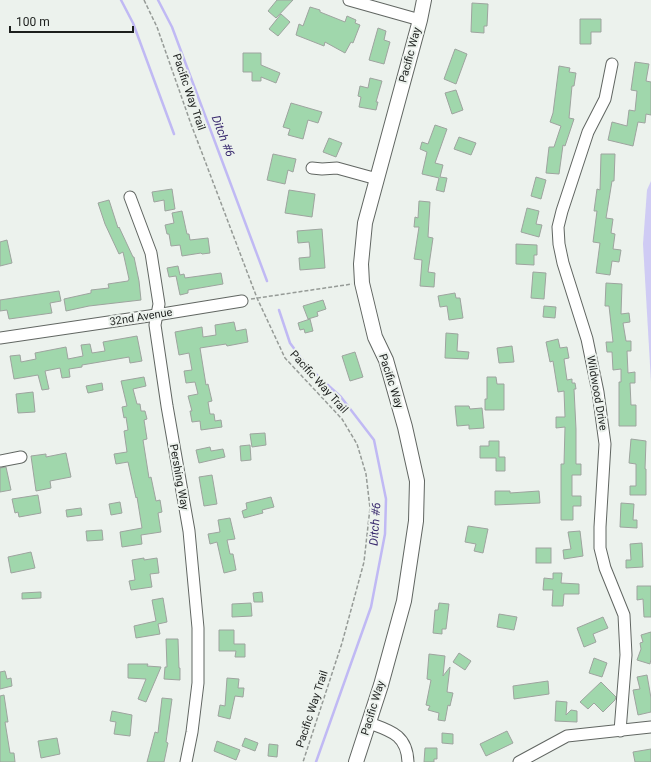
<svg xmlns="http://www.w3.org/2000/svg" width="651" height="762" font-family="Roboto,sans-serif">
<rect width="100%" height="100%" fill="#ecf2ed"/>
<path fill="#cfcbf4" d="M 651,181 L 651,382 L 643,244 L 647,190 Z"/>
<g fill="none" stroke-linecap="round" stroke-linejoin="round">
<g stroke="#c0b9f4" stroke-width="2.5">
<path d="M 121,0 L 133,23 L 174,134"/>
<path d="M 158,0 L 172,27 L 267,281"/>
<path d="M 279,310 L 290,343 L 307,366 L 341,397 L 374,440 L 386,499 L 385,534 L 371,607 L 316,762"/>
</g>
</g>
<g fill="#a0d7ac" stroke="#9ea49f">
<path d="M 277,0 L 293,0 L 276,18 L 268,11 Z"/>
<path d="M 472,3 L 488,4 L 487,26 L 484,26 L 484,33 L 471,32 Z"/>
<path d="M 310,7 L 320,10 L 320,12 L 345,22 L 347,16 L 356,20 L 355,23 L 360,25 L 353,43 L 351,42 L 345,53 L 325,42 L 324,46 L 296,35 L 299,24 L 303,26 Z"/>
<path d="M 281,14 L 290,22 L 278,36 L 269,29 Z"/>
<path d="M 580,19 L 601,19 L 601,32 L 591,32 L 591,44 L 580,44 Z"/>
<path d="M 378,28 L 386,31 L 384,40 L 390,42 L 384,64 L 369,60 Z"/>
<path d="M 455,49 L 467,54 L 456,84 L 444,79 Z"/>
<path d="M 243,53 L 261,53 L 261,65 L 280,73 L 276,83 L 261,77 L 261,81 L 252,81 L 252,72 L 243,72 Z"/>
<path d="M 635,62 L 649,64 L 646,81 L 651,82 L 651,115 L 646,114 L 645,123 L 638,122 L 633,146 L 608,140 L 612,122 L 627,126 L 629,110 L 635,111 L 637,91 L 631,90 Z"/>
<path d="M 559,66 L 570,68 L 569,72 L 576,73 L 574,86 L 572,86 L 569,118 L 574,119 L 565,146 L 563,145 L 559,174 L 546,173 L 549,147 L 554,147 L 561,126 L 550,122 L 553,113 Z"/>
<path d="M 370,78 L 382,81 L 376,102 L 378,102 L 376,110 L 359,107 L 361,97 L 358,96 L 360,86 L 368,88 Z"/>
<path d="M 456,90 L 463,110 L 452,114 L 445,93 Z"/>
<path d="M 291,103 L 322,112 L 318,123 L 308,120 L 303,139 L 288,135 L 290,129 L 283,127 Z"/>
<path d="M 435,125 L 447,129 L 435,163 L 443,165 L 440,177 L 447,178 L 444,192 L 436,190 L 439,178 L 422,174 L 427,152 L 420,149 L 422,142 L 428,144 Z"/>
<path d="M 459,137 L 476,143 L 471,155 L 454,149 Z"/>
<path d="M 329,138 L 342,143 L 336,157 L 323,152 Z"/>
<path d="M 273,154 L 296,159 L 293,172 L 288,170 L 285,184 L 267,180 Z"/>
<path d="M 601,154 L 615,154 L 614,181 L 612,181 L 606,218 L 613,219 L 611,233 L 615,234 L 613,249 L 621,250 L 619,262 L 612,261 L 610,275 L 596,273 L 600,243 L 593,242 L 597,211 L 594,211 L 597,189 L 600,190 Z"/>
<path d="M 536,177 L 546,180 L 541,199 L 531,196 Z"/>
<path d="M 172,189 L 175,209 L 165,211 L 164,200 L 154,202 L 152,192 Z"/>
<path d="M 289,190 L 315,194 L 312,217 L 285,213 Z"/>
<path d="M 109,200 L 118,228 L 119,227 L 133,257 L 134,257 L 139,281 L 141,300 L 89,306 L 66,311 L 64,299 L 91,293 L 91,290 L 109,288 L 108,284 L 128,281 L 129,279 L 123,252 L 119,254 L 105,224 L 98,203 Z"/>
<path d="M 419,201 L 430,202 L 428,237 L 433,238 L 428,272 L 435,273 L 434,287 L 420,286 L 422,260 L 414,259 L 419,227 L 414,227 L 415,217 L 418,218 Z"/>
<path d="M 527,208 L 539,211 L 536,224 L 542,225 L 539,237 L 521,232 Z"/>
<path d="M 182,211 L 187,234 L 189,234 L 190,240 L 208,238 L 210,253 L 202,254 L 201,253 L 182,256 L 180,245 L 171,246 L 169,234 L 167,234 L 165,225 L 174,223 L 172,213 Z"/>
<path d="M 322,229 L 325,268 L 300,270 L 299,258 L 310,257 L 310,250 L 309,242 L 298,243 L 297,231 Z"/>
<path d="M 7,240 L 12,263 L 0,266 L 0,242 Z"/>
<path d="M 516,244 L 537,245 L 537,255 L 534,255 L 534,265 L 516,264 Z"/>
<path d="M 178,266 L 180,275 L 184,274 L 185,278 L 221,273 L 223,284 L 188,290 L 188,293 L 180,295 L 176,276 L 169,277 L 167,268 Z"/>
<path d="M 533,272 L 546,273 L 544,299 L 531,298 Z"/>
<path d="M 606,283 L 622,284 L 621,314 L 629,313 L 630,322 L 623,323 L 626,341 L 631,341 L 631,351 L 627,351 L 628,373 L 635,372 L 635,383 L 630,383 L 631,405 L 636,405 L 636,426 L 619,426 L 619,382 L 621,382 L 621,369 L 613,370 L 612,352 L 607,352 L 606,342 L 613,342 L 609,306 L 605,306 Z"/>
<path d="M 59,291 L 61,301 L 50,303 L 52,313 L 9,319 L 7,310 L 0,311 L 0,300 Z"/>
<path d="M 455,293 L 456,298 L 460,298 L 463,318 L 449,320 L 447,306 L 440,307 L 438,296 Z"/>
<path d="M 323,300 L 326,309 L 317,312 L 318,316 L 308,319 L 303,306 Z"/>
<path d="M 544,306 L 556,307 L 555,318 L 543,317 Z"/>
<path d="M 310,319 L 313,331 L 305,333 L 304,329 L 300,330 L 298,323 Z"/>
<path d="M 234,322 L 236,331 L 246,329 L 248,342 L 227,346 L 226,344 L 200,348 L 206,385 L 208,384 L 212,401 L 208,402 L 210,414 L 214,414 L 215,421 L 221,420 L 222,427 L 201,430 L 200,421 L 192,422 L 190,411 L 192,411 L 188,396 L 198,394 L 195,382 L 186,383 L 184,371 L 192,370 L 189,353 L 179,355 L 175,332 L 202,327 L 203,337 L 216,335 L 215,325 Z"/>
<path d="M 446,333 L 458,334 L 457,351 L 469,352 L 468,359 L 445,358 Z"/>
<path d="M 137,336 L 142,361 L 130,363 L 129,357 L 82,365 L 82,367 L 69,369 L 70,377 L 62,378 L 60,368 L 45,371 L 49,389 L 42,390 L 38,375 L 14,379 L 10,356 L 20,355 L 21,362 L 36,359 L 35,353 L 66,347 L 68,359 L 83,356 L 81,345 L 90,344 L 92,353 L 105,351 L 103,342 Z"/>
<path d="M 558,339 L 560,348 L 567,347 L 569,358 L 564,359 L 567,380 L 572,379 L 572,383 L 575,383 L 576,389 L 574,389 L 576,429 L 576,464 L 581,464 L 581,475 L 572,475 L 572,496 L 581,496 L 581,506 L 573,506 L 573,520 L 561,520 L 561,464 L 564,464 L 565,427 L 556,428 L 556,417 L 565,417 L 564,391 L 558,392 L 553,361 L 550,362 L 546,342 Z"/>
<path d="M 512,346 L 514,362 L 499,363 L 497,348 Z"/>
<path d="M 355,352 L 363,377 L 350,381 L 342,356 Z"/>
<path d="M 144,377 L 146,386 L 133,389 L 137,404 L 140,404 L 141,411 L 145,411 L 147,419 L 144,420 L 147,439 L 143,440 L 149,478 L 151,477 L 156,501 L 160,500 L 162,512 L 158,513 L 161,532 L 141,535 L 142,544 L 122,547 L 120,532 L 142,528 L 137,497 L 136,498 L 128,462 L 116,464 L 114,454 L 127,452 L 124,431 L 128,430 L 126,417 L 124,418 L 122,407 L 127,406 L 121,381 Z"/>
<path d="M 487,377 L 496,377 L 497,384 L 504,384 L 504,410 L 485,410 L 485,399 L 487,399 Z"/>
<path d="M 102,383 L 103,390 L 88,393 L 86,386 Z"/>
<path d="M 33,392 L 35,412 L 18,413 L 16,394 Z"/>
<path d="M 455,406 L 469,406 L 470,409 L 482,408 L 484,428 L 469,429 L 469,425 L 457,426 Z"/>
<path d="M 265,433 L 266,445 L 252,447 L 250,434 Z"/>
<path d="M 631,439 L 646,441 L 645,469 L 646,469 L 646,495 L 630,495 L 630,486 L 636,486 L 636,464 L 629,463 Z"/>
<path d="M 489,441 L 499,441 L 499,457 L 505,457 L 505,471 L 496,471 L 496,458 L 480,458 L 480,446 L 489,446 Z"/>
<path d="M 250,445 L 251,460 L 241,461 L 240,446 Z"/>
<path d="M 210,447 L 211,451 L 223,449 L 225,457 L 199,463 L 196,450 Z"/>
<path d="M 66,453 L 71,477 L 50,481 L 51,488 L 36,491 L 31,456 L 46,454 L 46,457 Z"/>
<path d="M 6,467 L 11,490 L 0,492 L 0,468 Z"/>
<path d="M 212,475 L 217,504 L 204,506 L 199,477 Z"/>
<path d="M 495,491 L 510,491 L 510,493 L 539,491 L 540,503 L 495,505 Z"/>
<path d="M 38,495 L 41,513 L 19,517 L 18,512 L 15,513 L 12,499 Z"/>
<path d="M 271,497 L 274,507 L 262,510 L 263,513 L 244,518 L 242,511 L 247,509 L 246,503 Z"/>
<path d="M 120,502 L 122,513 L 111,515 L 109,504 Z"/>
<path d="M 621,503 L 634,504 L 633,520 L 637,520 L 637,528 L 620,527 Z"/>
<path d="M 81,508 L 82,515 L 67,517 L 66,510 Z"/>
<path d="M 230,518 L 235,539 L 227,540 L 230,554 L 233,554 L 236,570 L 224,573 L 217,542 L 210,544 L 208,534 L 220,532 L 218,520 Z"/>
<path d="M 468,526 L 488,529 L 483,553 L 474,551 L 476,544 L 465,542 Z"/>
<path d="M 102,530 L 103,540 L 87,541 L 86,531 Z"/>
<path d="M 580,531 L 583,556 L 564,559 L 563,550 L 571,549 L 568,532 Z"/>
<path d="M 642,543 L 643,567 L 626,568 L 626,560 L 631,560 L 630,544 Z"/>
<rect x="536" y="548" width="15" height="15"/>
<path d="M 31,552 L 35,568 L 11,573 L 8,557 Z"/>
<path d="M 144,558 L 144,560 L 157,558 L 159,573 L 150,574 L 152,587 L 131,590 L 129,581 L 135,580 L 132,560 Z"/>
<path d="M 553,573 L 562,573 L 561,583 L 579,584 L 579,594 L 564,594 L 563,606 L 552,606 L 553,590 L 543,590 L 544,578 L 553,579 Z"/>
<path d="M 637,586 L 651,586 L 651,617 L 644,617 L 643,599 L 637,600 Z"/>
<path d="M 41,592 L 41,598 L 22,599 L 22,593 Z"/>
<path d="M 262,592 L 263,602 L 254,602 L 253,593 Z"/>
<path d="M 163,598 L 167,622 L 158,624 L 160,634 L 136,638 L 134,626 L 156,621 L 152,600 Z"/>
<path d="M 251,603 L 252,616 L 232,617 L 232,604 Z"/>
<path d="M 439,603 L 449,604 L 446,629 L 442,629 L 442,634 L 433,633 L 435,610 L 438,610 Z"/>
<path d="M 499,614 L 517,617 L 514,630 L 497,627 Z"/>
<path d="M 603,617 L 608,628 L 593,634 L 596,642 L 584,647 L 577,628 Z"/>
<path d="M 219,630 L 234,630 L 234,644 L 245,644 L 245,657 L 235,657 L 236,651 L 219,651 Z"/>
<path d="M 651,632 L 651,659 L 650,664 L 637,660 L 641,649 L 640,643 L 643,642 L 641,635 Z"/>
<path d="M 166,639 L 178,639 L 179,668 L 180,668 L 180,680 L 164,679 L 165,667 L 167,667 Z"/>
<path d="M 459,653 L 471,661 L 465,670 L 453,662 Z"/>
<path d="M 429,654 L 445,656 L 443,676 L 450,667 L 447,692 L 453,693 L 450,706 L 448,705 L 445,721 L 438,720 L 439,713 L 428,710 L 430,706 L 426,705 L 431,680 L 427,679 Z"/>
<path d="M 594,658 L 607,663 L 602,677 L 589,673 Z"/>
<path d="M 128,664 L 148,664 L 147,666 L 161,667 L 146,702 L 138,699 L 146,679 L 128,678 Z"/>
<path d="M 5,671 L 7,679 L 11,678 L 12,686 L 0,689 L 0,672 Z"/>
<path d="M 647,675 L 651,698 L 651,712 L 638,715 L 633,690 L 640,689 L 637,677 Z"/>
<path d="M 227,678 L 239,679 L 238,688 L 244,688 L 243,697 L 235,696 L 230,719 L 218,716 L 220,705 L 225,706 Z"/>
<path d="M 548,681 L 549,694 L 514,699 L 513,686 Z"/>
<path d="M 601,682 L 616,697 L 615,700 L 603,712 L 594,703 L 588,709 L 580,702 Z"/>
<path d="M 4,695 L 8,722 L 5,722 L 10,753 L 14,753 L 15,762 L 0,762 L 0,696 Z"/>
<path d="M 162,698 L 172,699 L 166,742 L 168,743 L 164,762 L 147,762 L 155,732 L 158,733 Z"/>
<path d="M 556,701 L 567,702 L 566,715 L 571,710 L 577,711 L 577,722 L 555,721 Z"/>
<path d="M 112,711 L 132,715 L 130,736 L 114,734 L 116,722 L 110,721 Z"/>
<path d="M 507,731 L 513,743 L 486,756 L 480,744 Z"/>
<path d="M 442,733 L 453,734 L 453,744 L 442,743 Z"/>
<path d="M 57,738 L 60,754 L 41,758 L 38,741 Z"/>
<path d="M 245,738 L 258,743 L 255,751 L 242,746 Z"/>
<path d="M 217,741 L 240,750 L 236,760 L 214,751 Z"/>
<path d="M 269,744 L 278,745 L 277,757 L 268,756 Z"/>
<path d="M 425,748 L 437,748 L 437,759 L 434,759 L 434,762 L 424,762 Z"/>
<path d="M 651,749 L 651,762 L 635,762 L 633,752 Z"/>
</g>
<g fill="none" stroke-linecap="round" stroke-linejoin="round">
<g stroke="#616662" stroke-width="13">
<g id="minor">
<path d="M 349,0 L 420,20"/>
<path d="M 612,64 L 605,99 L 588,132 L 562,211 L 558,227 L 559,244 L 563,263 L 587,339 L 598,392 L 605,444 L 600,527 L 600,548 L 605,568 L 624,615 L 626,655 L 620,731"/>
<path d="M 312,168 L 322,169 L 337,168 L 377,179"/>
<path d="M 130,197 L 151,253 L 159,304 L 155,325 L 167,406 L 189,531 L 198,628 L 198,683 L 192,732 L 186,762"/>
<path d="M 0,338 L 156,315 L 242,301"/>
<path d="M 0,461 L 21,457"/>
<path d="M 369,723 C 391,731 407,735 408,762"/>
<path d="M 519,762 L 567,736 L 651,727"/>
</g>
</g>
<g stroke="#616662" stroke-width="16">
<path id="major" d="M 356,762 L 381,685 L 404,601 L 416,521 L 417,481 L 405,427 L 386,360 L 375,337 L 362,283 L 361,264 L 365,223 L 420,20 L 424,0"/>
</g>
<g stroke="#969b97" stroke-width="1.5" stroke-dasharray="4 2" stroke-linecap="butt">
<path d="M 144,0 L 157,27 L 191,124 L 257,298 L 285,358 L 342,419 L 357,444 L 366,474 L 370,508 L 364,562 L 342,643 L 303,762"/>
<path d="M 251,299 L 352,284"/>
</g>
<use href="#minor" stroke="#fff" stroke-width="11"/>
<use href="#major" stroke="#fff" stroke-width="14"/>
</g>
<g text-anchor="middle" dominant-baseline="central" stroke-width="4" stroke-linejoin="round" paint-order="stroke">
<g font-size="11" fill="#1c1f1d" stroke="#ecf2ed">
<text transform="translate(410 55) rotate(-75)">Pacific Way</text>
<text transform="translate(189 92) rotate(71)">Pacific Way Trail</text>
<text transform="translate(141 317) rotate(-9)">32nd Avenue</text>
<text transform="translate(391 381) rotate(72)">Pacific Way</text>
<text transform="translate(319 382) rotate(48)">Pacific Way Trail</text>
<text transform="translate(597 393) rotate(80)">Wildwood Drive</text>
<text transform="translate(179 477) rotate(80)">Pershing Way</text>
<text transform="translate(373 708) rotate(-73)">Pacific Way</text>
<text transform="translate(312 709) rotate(-72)">Pacific Way Trail</text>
</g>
<g font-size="12" font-style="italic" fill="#3a2b6f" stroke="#ecf2ed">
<text transform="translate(223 136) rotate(69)">Ditch #6</text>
<text transform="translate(375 524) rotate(-86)">Ditch #6</text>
</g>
</g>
<path d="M10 26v6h123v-6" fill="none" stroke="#1c1f1d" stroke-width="2"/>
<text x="16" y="26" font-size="12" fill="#1c1f1d" stroke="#ecf2ed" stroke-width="3" paint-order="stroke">100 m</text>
</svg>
